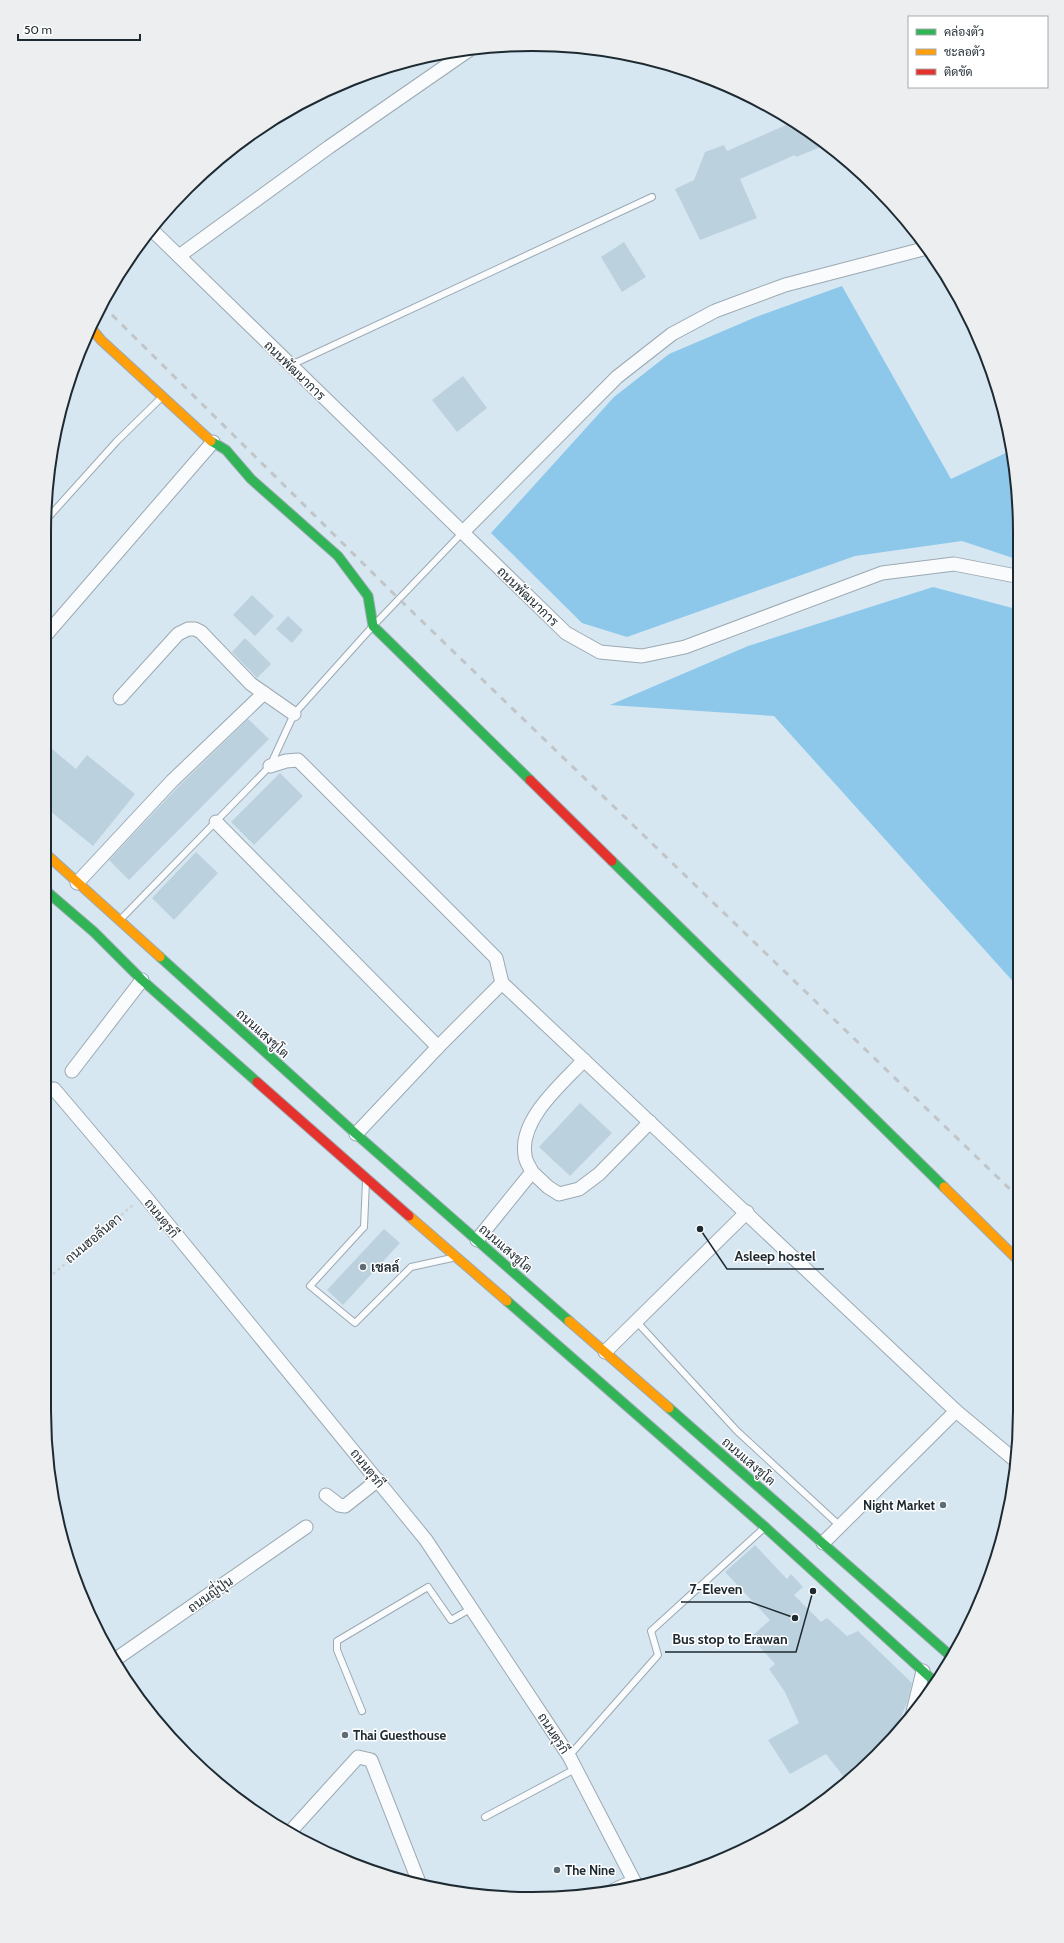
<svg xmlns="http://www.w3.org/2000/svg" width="1064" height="1943" font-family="Cabin,Sarabun,sans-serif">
<rect width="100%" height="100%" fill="#d6e7f2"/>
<g fill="#8dc8ea">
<path d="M 842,286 L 951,479 L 1012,450 L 1016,469 L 1016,559 L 962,541 L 855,556 L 627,637 L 582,623 L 491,533 L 614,397 L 669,354 L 756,317 Z"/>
<path d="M 933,587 L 1016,609 L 1018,987 L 774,716 L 610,705 L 748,646 Z"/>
</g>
<g fill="#bcd1de">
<path d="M 793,122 L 826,145 L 796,157 L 795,155 L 740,179 L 757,218 L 700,240 L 675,189 L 694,180 L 705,152 L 724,145 L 727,151 Z"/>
<path d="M 624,242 L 646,277 L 622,292 L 601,257 Z"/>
<path d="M 463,376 L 487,408 L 457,432 L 432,400 Z"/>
<path d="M 252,595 L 274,616 L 255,636 L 233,615 Z"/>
<path d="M 288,616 L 303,630 L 292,643 L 276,629 Z"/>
<path d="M 245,638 L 271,664 L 257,678 L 232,652 Z"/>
<path d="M 248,719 L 269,739 L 129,880 L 109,860 L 178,787 Z"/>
<path d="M 45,743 L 76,769 L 87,755 L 135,794 L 93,846 L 49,810 L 45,810 Z"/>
<path d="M 280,773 L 303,796 L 254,845 L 231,822 Z"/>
<path d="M 196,852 L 218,873 L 174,920 L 152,898 Z"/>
<path d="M 580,1103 L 612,1133 L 570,1176 L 539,1147 Z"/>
<path d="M 384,1229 L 400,1243 L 343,1305 L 327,1290 Z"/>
<path d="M 755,1545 L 787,1579 L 791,1574 L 803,1587 L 794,1595 L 821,1622 L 827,1618 L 847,1636 L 858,1631 L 912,1683 L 907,1703 L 897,1726 L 869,1761 L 847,1781 L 826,1754 L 790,1774 L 768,1740 L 799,1723 L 785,1692 L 769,1669 L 775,1664 L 751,1637 L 770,1620 L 725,1572 Z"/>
</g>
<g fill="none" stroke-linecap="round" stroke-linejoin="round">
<g stroke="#9ca9b2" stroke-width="8">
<g id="lane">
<path d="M 291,365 L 652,197"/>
<path d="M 45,521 L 117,441 L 162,397"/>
<path d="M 120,920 L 270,766 L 294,714 L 373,626 L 463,532"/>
<path d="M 44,1078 L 54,1089"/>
<path d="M 366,1181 L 364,1227 L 310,1286 L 355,1323 L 411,1267 L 452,1258"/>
<path d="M 636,1321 L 737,1431 L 840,1526"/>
<path d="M 362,1711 L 337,1650 L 337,1641 L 428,1587 L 451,1620 L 472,1608"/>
<path d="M 569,1756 L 658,1655 L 651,1631 L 764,1528"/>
<path d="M 485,1817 L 575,1769"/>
</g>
</g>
<g stroke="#9ca9b2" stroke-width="15">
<g id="street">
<path d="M 151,229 L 566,633 L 600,652 L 642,656 L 685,647 L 882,573 L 954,564 L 1016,576"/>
<path d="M 179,256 L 329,147 L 469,50"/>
<path d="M 463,532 L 617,377 L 672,334 L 715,311 L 785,285 L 927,248"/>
<path d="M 45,636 L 213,442"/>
<path d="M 120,698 L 178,634 L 188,629 L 195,629 L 201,632 L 251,684 L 294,714"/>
<path d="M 270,766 L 286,761 L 298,760 L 496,958 L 502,983 L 956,1411 L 1016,1461"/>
<path d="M 216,822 L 438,1047"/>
<path d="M 77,883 L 172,781 L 264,693"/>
<path d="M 72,1071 L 142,980"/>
<path d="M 54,1089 L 144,1195 L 426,1540 L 569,1756 L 634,1881"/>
<path d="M 356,1134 L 438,1047 L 502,983"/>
<path d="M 532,1172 L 548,1187 L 559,1194 L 579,1189 L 599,1174 L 650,1122"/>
<path d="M 477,1240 L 532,1172 C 530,1167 525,1161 525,1155 C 519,1119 562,1084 584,1060"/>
<path d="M 605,1352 L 747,1212"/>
<path d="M 326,1495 L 339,1505 L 345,1506 L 378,1480"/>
<path d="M 823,1543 L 956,1411"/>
<path d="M 113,1661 L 306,1527"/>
<path d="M 912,1716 L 923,1671"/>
<path d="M 290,1832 L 358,1757 L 371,1760 L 420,1885"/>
<path d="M 614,1890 L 634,1881"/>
</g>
</g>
<g stroke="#9ca9b2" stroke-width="11">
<g id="fast">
<path d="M 211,441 L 226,450 L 251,479 L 338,556 L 368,596 L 373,626 L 530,780"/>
<path d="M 612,861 L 944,1187"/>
<path d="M 45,890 L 94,932 L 142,980 L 257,1082"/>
<path d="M 160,957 L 356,1134 L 569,1321"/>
<path d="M 507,1301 L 765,1527 L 936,1683"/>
<path d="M 669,1408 L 953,1658"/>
</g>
</g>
<g stroke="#9ca9b2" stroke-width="11">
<g id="slow">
<path d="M 92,329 L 101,340 L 211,441"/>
<path d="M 45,853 L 160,957"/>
<path d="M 944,1187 L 1018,1260"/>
<path d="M 409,1216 L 507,1301"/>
<path d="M 569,1321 L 669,1408"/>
</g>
</g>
<g stroke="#9ca9b2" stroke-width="11">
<g id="jam">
<path d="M 530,780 L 612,861"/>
<path d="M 257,1082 L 409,1216"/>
</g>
</g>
<path stroke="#ced3d5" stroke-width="2.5" stroke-dasharray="3 3" stroke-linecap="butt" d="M 44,1282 L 134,1204"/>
<use href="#lane" stroke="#f9fbfd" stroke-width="6"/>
<use href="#street" stroke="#f9fbfd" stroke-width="13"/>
<use href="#fast" stroke="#30b455" stroke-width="9"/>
<use href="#slow" stroke="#ff9f0a" stroke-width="9"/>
<use href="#jam" stroke="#e5322d" stroke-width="9"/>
<path stroke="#c1c5c8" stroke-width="3" stroke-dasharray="7 7" stroke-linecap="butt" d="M 102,305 L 399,599 L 1018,1197"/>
</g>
<g fill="#5e6c75" stroke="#fff" stroke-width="1.5">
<circle cx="363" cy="1267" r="4"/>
<circle cx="943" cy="1505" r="4"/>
<circle cx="345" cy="1735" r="4"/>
<circle cx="557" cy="1870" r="4"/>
</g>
<g text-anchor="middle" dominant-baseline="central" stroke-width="3" stroke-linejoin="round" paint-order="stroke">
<g font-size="13" fill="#1e2a31" stroke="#fff">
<text transform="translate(295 370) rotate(44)">ถนนพัฒนาการ</text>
<text transform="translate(528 596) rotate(44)">ถนนพัฒนาการ</text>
<text transform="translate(263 1033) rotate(42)">ถนนแสงชูโต</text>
<text transform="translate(162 1218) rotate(51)">ถนนตุรกี</text>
<text transform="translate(93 1238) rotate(-40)">ถนนฮอลันดา</text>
<text transform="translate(506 1248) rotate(41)">ถนนแสงชูโต</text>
<text transform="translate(749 1461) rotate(41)">ถนนแสงชูโต</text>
<text transform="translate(368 1468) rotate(51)">ถนนตุรกี</text>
<text transform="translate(210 1594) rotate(-35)">ถนนญี่ปุ่น</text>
<text transform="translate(554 1733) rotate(57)">ถนนตุรกี</text>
</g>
<g font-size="13" font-weight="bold" fill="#1e2a31" stroke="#fff" text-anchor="start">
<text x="371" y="1267">เชลล์</text>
<text x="935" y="1505" text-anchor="end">Night Market</text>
<text x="353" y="1735">Thai Guesthouse</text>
<text x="565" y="1870">The Nine</text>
</g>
</g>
<path d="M0 0H1064V1943H0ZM532 51H532A481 481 0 0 1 1013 532V1411A481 481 0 0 1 532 1892H532A481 481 0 0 1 51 1411V532A481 481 0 0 1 532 51Z" fill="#edeeef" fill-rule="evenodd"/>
<path fill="none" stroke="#1e2a31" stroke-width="2" d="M532 51H532A481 481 0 0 1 1013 532V1411A481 481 0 0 1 532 1892H532A481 481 0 0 1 51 1411V532A481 481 0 0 1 532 51Z"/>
<path fill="none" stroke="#1e2a31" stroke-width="1.5" d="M700 1229L727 1269H824M795 1618L750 1602H681M813 1591L796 1652H665"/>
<g fill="#1e2a31" stroke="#fff" stroke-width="1.5">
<circle cx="700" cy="1229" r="4"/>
<circle cx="795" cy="1618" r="4"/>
<circle cx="813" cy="1591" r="4"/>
</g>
<g font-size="14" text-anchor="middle" font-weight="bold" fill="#1e2a31" stroke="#fff" stroke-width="3" stroke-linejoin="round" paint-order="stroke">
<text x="775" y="1261">Asleep hostel</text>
<text x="716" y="1594">7-Eleven</text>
<text x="730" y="1644">Bus stop to Erawan</text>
</g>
<rect x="908" y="16" width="140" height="72" fill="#ffffff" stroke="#a5aaad"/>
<rect x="916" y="29" width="20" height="6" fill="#30b455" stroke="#a5aaad"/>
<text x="944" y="36" font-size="12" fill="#1e2a31">คล่องตัว</text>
<rect x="916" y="49" width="20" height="6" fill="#ff9f0a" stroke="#a5aaad"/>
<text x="944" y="56" font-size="12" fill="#1e2a31">ชะลอตัว</text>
<rect x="916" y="69" width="20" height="6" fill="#e5322d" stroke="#a5aaad"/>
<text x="944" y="76" font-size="12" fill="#1e2a31">ติดขัด</text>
<path d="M18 34v6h122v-6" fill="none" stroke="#1e2a31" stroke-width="2"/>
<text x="24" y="34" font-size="12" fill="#1e2a31" stroke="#ffffff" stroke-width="3" paint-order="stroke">50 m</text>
</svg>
